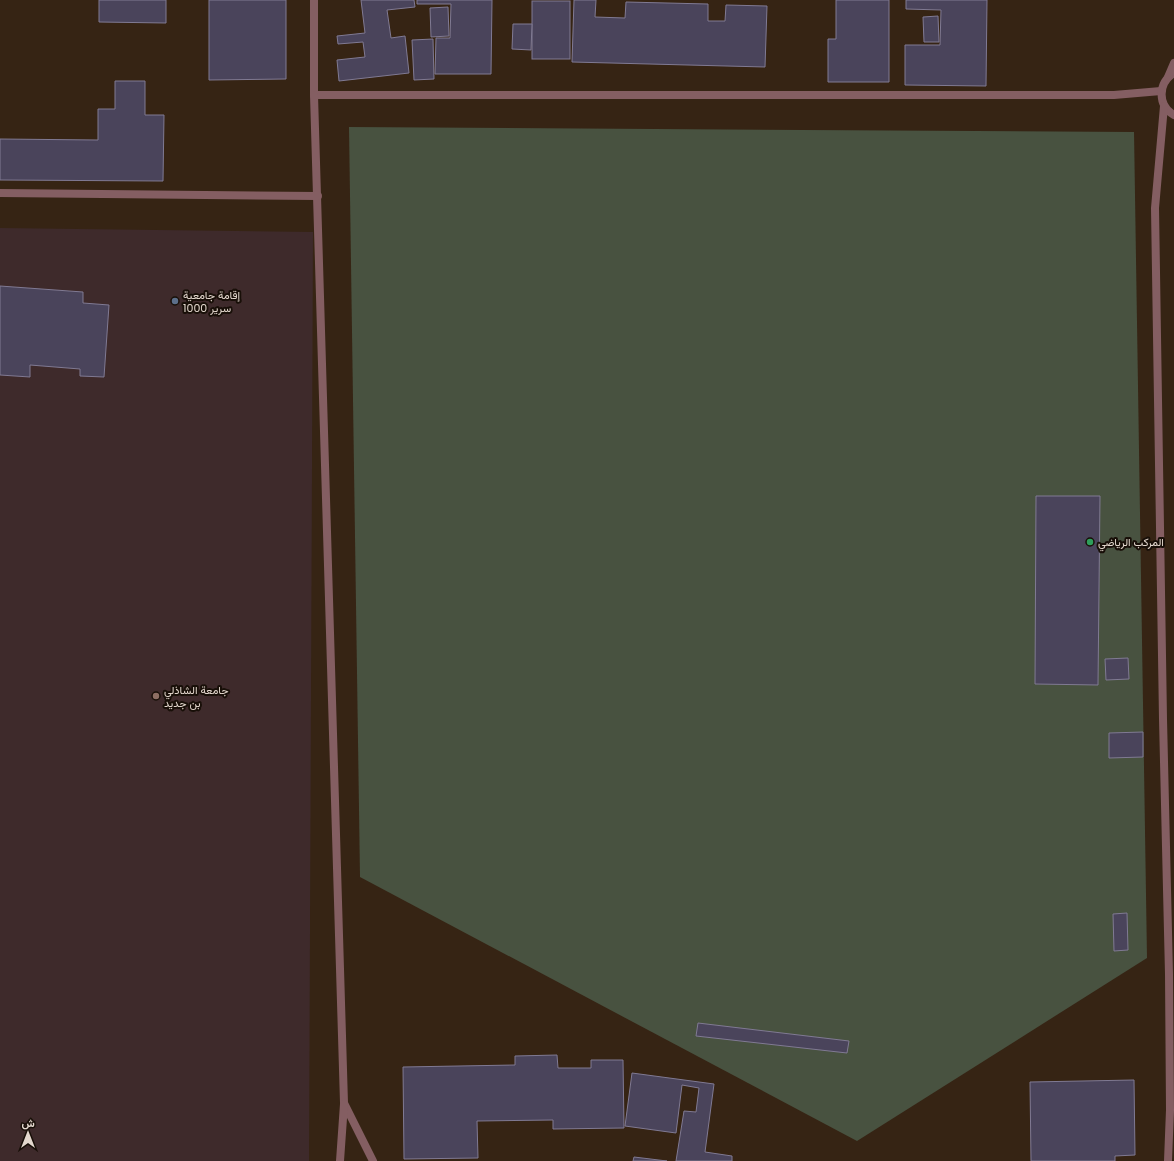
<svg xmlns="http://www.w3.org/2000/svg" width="1174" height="1161" font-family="Poppins,Vazirmatn,sans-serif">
<rect width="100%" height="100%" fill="#362414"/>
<path fill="#3e2a2b" d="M 0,228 L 313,232 L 309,1161 L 0,1161 Z"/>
<path fill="#485240" d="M 349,127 L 1134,132 L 1147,958 L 857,1141 L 360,877 Z"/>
<g fill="#4a445b" stroke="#807a93">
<path d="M 99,0 L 166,0 L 166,23 L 99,22 Z"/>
<path d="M 209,0 L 286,0 L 286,79 L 209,80 Z"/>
<path d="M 361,0 L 414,0 L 415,7 L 387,10 L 391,38 L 405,36 L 409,73 L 339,81 L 337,60 L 365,57 L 363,42 L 338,44 L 337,36 L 365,33 Z"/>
<path d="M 417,0 L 492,0 L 491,74 L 435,74 L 436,38 L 450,38 L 451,4 L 417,4 Z"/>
<path d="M 574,0 L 596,0 L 595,17 L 625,18 L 626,2 L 708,4 L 708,21 L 725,21 L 726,5 L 767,6 L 765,67 L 572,62 Z"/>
<path d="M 836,0 L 889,0 L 889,82 L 828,82 L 828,39 L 836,39 Z"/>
<path d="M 906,0 L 987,0 L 986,86 L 905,85 L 905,45 L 940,45 L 941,10 L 906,9 Z"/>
<rect x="532" y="1" width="38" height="58"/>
<path d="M 448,7 L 449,36 L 431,37 L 430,8 Z"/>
<path d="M 938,16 L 939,42 L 924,42 L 923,17 Z"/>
<path d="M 513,24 L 532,24 L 531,50 L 512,49 Z"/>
<path d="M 433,39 L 434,79 L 414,80 L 412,40 Z"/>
<path d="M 115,81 L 145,81 L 145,115 L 164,115 L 163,181 L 0,180 L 0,139 L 98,140 L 98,109 L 115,109 Z"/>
<path d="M 0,286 L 83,292 L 83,303 L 109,305 L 104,377 L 80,376 L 80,369 L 30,365 L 30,377 L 0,375 Z"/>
<path d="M 1036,496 L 1100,496 L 1098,685 L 1035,684 Z"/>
<path d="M 1128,658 L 1129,679 L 1106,680 L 1105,659 Z"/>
<path d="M 1143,732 L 1143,757 L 1109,758 L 1109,733 Z"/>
<path d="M 1127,913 L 1128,950 L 1114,951 L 1113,914 Z"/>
<path d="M 698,1023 L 849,1041 L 847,1053 L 696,1036 Z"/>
<path d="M 557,1055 L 558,1068 L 591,1068 L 591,1060 L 623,1060 L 624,1128 L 553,1129 L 553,1120 L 477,1121 L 478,1158 L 404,1159 L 403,1067 L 515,1065 L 515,1056 Z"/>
<path d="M 632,1073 L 714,1084 L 705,1152 L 732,1156 L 732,1161 L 676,1161 L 684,1111 L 696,1112 L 699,1088 L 682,1085 L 676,1133 L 625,1126 Z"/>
<path d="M 1134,1080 L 1135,1155 L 1115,1156 L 1115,1161 L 1031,1161 L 1030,1082 Z"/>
<path d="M 634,1157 L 667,1161 L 633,1161 Z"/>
</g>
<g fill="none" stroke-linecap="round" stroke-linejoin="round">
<g stroke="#845e62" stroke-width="8">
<path d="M 314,0 L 314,95 L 1114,95 L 1161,91"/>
<path d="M 314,95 L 344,1103 L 373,1161"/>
<path d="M 0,193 L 318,196"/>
<path d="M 340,1161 L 344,1104"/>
</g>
<g stroke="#845e62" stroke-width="8">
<path d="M 1174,73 C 1158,83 1157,105 1174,115"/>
<path d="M 1168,77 L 1174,63"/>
<path d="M 1164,106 L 1155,208 L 1163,719 L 1169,974 L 1170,1110 L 1168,1161"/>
</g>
</g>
<circle fill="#5c6f8a" stroke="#180f08" stroke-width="1.5" cx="175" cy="301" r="4"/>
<circle fill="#2e9e5b" stroke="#180f08" stroke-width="1.5" cx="1090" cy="542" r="4"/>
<circle fill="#8d6e63" stroke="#180f08" stroke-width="1.5" cx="156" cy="696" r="4"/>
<g text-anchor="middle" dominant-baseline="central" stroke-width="4" stroke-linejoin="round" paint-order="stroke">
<g font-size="11" fill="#e4d8ce" stroke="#180f08" text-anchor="start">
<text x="183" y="295">إقامة جامعية<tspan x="183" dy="13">1000 سرير</tspan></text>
<text x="1098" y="542">المركب الرياضي</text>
<text x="164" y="690">جامعة الشاذلي<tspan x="164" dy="13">بن جديد</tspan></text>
</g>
</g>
<g transform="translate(28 1133)" stroke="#180f08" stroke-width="3" paint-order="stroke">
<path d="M0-3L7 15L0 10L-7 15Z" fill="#e4d8ce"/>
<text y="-6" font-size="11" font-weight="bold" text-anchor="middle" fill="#e4d8ce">ش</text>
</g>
</svg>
